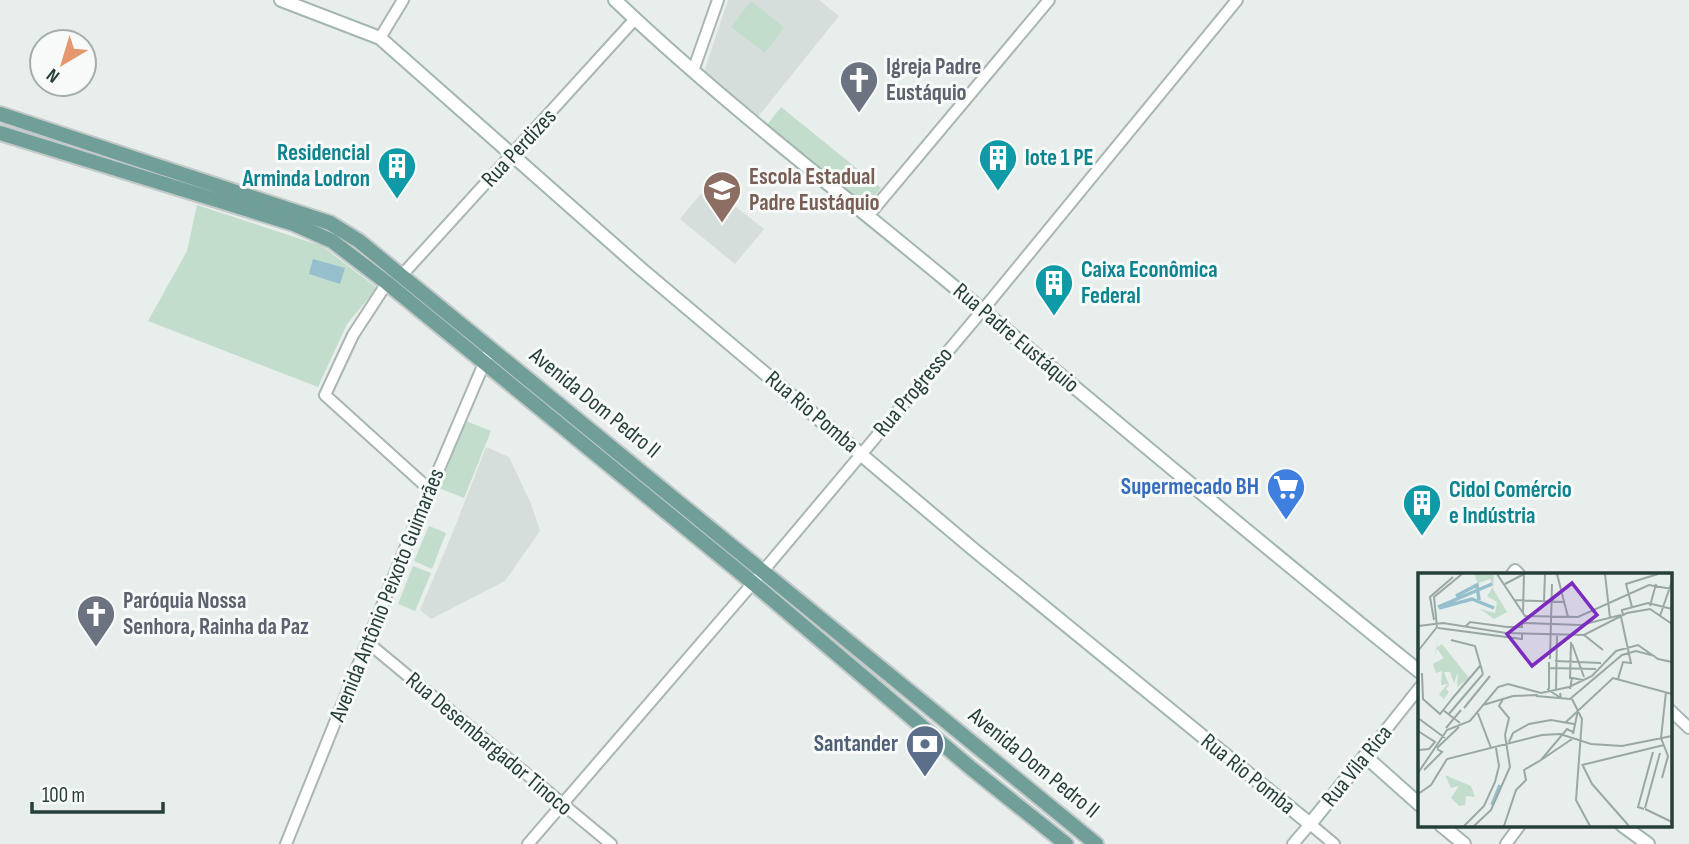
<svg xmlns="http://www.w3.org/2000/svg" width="1689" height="844" font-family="'Sofia Sans Condensed',sans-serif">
<rect width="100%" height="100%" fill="#e7eeeb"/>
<g fill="#d5dedb">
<path d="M 728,0 L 819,0 L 839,16 L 757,118 L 704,72 Z"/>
<path d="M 708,185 L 764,229 L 735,264 L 680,219 Z"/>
<path d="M 486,447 L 509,457 L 531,504 L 540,531 L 505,581 L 431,619 L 420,610 L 453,532 Z"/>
</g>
<g fill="#c2ddcc">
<path d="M 751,1 L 784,27 L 765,53 L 731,27 Z"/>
<path d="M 781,107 L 881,188 L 866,207 L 767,125 Z"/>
<path d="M 197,205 L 322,246 L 377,288 L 347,324 L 318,387 L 148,321 L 187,251 Z"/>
<path d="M 466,421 L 491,431 L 464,498 L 439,488 Z"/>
<path d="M 429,526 L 446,533 L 432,569 L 414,561 Z"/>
<path d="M 413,566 L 431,573 L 415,611 L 398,604 Z"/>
</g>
<path fill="#95bfcd" d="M 313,259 L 345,268 L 340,284 L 309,274 Z"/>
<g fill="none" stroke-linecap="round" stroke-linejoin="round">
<g stroke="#aab6b3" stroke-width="14">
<g id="tertiary">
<path d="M 380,38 L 403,0"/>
<path d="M 693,71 L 718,0"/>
<path d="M 868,216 L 1049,0"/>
<path d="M 402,275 L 635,19"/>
<path d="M 387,283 L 353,335 L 325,395 L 430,490"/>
<path d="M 1512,574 L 1515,570 L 1519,574"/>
<path d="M 367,642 L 611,844"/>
<path d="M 1670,710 L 1689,728"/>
<path d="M 1365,756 L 1420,687"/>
<path d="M 286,844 L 404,551 L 491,347"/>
<path d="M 528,844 L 753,583 L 986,306 L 1237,0"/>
<path d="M 1293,844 L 1310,824 L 1334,844"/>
<path d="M 1506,844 L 1520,825"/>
</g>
</g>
<g stroke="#a3b6b1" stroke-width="16">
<g id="secondary">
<path d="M 281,0 L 380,38 L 640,268 L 973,549 L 1310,824 L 1365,756 L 1420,805"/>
<path d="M 615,0 C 720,100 835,188 946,280 C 1104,411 1260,544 1420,672"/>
<path d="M 1441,825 L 1464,844"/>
<path d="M 1622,825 L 1648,844"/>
</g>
</g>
<g stroke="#c3c9c8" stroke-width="18">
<g id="primary">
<path d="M 0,114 L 330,223 L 359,241 L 1096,844"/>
<path d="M 0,133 L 294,224 L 332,241 L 387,283 L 753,583 L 972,769 L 1066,844"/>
</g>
</g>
<use href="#tertiary" stroke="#fff" stroke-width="10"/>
<use href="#secondary" stroke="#fff" stroke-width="12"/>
<use href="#primary" stroke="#6f9f98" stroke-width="14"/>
</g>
<defs>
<g id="church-pin" transform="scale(2.0125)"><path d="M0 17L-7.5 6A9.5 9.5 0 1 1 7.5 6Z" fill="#6b7280" stroke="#f7faf9"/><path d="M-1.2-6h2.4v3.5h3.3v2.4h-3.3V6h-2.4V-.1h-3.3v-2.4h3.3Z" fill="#fff"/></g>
<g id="building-pin" transform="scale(2.0125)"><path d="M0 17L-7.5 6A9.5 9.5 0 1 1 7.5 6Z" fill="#0f9aa8" stroke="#f7faf9"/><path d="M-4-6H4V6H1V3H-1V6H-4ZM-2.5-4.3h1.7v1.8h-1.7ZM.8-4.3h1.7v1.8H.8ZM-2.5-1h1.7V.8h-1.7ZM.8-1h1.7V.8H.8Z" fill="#fff"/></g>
<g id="school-pin" transform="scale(2.0125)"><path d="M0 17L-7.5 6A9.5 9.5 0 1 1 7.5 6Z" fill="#8d6e63" stroke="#f7faf9"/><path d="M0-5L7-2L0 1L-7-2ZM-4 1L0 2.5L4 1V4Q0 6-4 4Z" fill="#fff"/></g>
<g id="supermarket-pin" transform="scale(2.0125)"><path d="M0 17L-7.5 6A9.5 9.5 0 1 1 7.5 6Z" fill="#3f7fe0" stroke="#f7faf9"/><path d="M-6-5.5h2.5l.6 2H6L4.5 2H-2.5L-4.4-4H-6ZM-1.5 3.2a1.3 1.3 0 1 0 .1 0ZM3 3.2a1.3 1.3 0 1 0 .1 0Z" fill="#fff"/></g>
<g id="bank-pin" transform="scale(2.0125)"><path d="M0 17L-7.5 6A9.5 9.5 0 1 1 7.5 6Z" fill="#5c6f8a" stroke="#f7faf9"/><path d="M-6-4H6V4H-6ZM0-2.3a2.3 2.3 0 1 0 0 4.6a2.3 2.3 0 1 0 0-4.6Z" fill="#fff"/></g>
</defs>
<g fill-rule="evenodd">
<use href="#church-pin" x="859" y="80"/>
<use href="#building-pin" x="998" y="158"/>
<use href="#building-pin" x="397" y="166"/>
<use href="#school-pin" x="722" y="190"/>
<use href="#building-pin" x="1054" y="283"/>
<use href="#supermarket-pin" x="1286" y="487"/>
<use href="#building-pin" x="1422" y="503"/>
<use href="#church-pin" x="96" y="614"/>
<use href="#bank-pin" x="925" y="744"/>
</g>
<g text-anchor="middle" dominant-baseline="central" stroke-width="6" stroke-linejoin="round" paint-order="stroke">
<g font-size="23" font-weight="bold" fill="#5b616d" stroke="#f7faf9" text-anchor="start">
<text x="886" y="67">Igreja Padre<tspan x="886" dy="26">Eustáquio</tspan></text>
<text x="123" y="601">Paróquia Nossa<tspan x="123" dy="26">Senhora, Rainha da Paz</tspan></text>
</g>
<g font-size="23" fill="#273f3b" stroke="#f7faf9">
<text transform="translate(519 148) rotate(-47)">Rua Perdizes</text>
<text transform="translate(1016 338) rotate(40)">Rua Padre Eustáquio</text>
<text transform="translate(913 392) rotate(-50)">Rua Progresso</text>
<text transform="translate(595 403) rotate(39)">Avenida Dom Pedro II</text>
<text transform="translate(812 412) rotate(40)">Rua Rio Pomba</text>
<text transform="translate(387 595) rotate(-68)">Avenida Antônio Peixoto Guimarães</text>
<text transform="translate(489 744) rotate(40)">Rua Desembargador Tinoco</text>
<text transform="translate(1034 763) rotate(39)">Avenida Dom Pedro II</text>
<text transform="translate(1357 766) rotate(-51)">Rua Vila Rica</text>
<text transform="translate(1248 774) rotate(39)">Rua Rio Pomba</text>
</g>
<g font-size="23" font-weight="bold" fill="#0d838f" stroke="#f7faf9" text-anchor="start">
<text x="370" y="153" text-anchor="end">Residencial<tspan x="370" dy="26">Arminda Lodron</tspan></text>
<text x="1025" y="158">lote 1 PE</text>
<text x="1081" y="270">Caixa Econômica<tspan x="1081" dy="26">Federal</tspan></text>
<text x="1449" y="490">Cidol Comércio<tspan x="1449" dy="26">e Indústria</tspan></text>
</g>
<g font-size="23" font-weight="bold" fill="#785e54" stroke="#f7faf9" text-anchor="start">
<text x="749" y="177">Escola Estadual<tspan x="749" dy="26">Padre Eustáquio</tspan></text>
</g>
<g font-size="23" font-weight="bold" fill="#366cbe" stroke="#f7faf9" text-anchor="end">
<text x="1259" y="487">Supermecado BH</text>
</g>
<g font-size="23" font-weight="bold" fill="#4e5e75" stroke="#f7faf9" text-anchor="end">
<text x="898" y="744">Santander</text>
</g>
</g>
<g transform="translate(1418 573)">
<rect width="254" height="254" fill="#e7eeeb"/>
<path d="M 56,1 L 76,2 L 75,16 L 89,39 L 76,46 L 62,36 L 77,40 L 79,29 L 69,23 L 75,14 L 72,6 L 60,10 ZM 20,68 L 19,75 L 24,71 L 51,105 L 39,114 L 40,99 L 36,110 L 32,99 L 26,99 L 31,112 L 28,116 L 31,119 L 26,126 L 21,121 L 30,111 L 23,112 L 24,98 L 18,100 L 15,91 L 26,85 L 19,76 L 16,84 ZM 27,202 L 53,213 L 57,224 L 48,223 L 47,232 L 41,233 L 33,225 L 41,213 L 33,215 Z" fill="#c2ddcc"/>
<path fill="none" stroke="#95bfcd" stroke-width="3.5" d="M 38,23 L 59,12 L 61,27M 20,34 L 74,11M 21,35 L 54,26 L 76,35M 74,232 L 82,212"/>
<path fill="none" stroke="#9aa8a5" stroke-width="2" d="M 79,1 L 107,43 L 160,44 L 231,12 L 254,16M 139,1 L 150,44M 187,1 L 192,45M 87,11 L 106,1M 96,27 L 146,29M 126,28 L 127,1M 232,33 L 238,11M 214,34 L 208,11 L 240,1M 105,40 L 106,1M 205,43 L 204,37 L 230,30 L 254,36M 242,43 L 254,8M 16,47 L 12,24 L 35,4M 0,53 L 25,50 L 88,60 L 166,62 L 209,40 L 232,36 L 254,51M 47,54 L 52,49 L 89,54 L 104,54 L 104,50 L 163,52 L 203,42M 20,55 L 104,66 L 104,61M 166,62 L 185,77M 33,67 L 57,73 L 65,101M 154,71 L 166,104M 0,78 L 19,54 L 16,24 L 44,1M 132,86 L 134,11M 137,88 L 183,90M 131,89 L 131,116M 131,95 L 178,96M 4,100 L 5,126 L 22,141 L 34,126M 152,106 L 153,69M 200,106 L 205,89 L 213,90 L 203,44M 129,116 L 143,125 L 142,120M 152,116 L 154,105 L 165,107M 138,117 L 139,61M 118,123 L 152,126 L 204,82 L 218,78 L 237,83M 154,126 L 164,146 L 158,227 L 172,253M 33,127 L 62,93M 65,132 L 95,123 L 120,122M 46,135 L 72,103M 25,137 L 42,150M 59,138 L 73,175M 30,142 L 65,101M 0,145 L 27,165M 148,149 L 195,105 L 254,121M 28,155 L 43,137M 0,158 L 17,169 L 11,176 L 0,177M 155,161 L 160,137M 91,169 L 95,160 L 111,151 L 133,147 L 156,151M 19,175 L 41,154M 123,187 L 154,166M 164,191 L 174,211 L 211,253M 164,192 L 246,172M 6,197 L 24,179 L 19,176M 0,200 L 29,157 L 52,148 L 80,114 L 90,111 L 123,120 L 151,114 L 174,103 L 198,78 L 220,72 L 240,86 L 254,89M 244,205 L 250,183 L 243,165 L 248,119M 0,221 L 13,212 L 29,186 L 124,162 L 142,161 L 173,171 L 204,173 L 254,163M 227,235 L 242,180M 226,236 L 220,234 L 235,179M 227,236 L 254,249M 46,253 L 66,233 L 77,209 L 81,193 L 78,175M 56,253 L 73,237 L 92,194 L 87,162 L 91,145 L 81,133 L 85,126M 86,253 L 98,217 L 108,207 L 106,197 L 123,187 L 149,156 L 155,159"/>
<path fill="#7b2cbf" fill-opacity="0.15" stroke="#7b2cbf" stroke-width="3.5" d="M 154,10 L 179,42 L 114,93 L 89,61 Z"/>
<rect width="254" height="254" fill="none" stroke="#273f3b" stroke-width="3.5"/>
</g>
<g transform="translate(63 63) rotate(218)"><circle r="33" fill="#f7faf9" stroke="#a4afad" stroke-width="2"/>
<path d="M0-5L12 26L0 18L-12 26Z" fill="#e5976d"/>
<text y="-10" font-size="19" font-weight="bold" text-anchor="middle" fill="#273f3b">N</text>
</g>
<path d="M32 802v10h131v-10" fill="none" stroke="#273f3b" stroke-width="3.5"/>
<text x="42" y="802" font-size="21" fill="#273f3b" stroke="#f7faf9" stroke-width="5" paint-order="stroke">100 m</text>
</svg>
